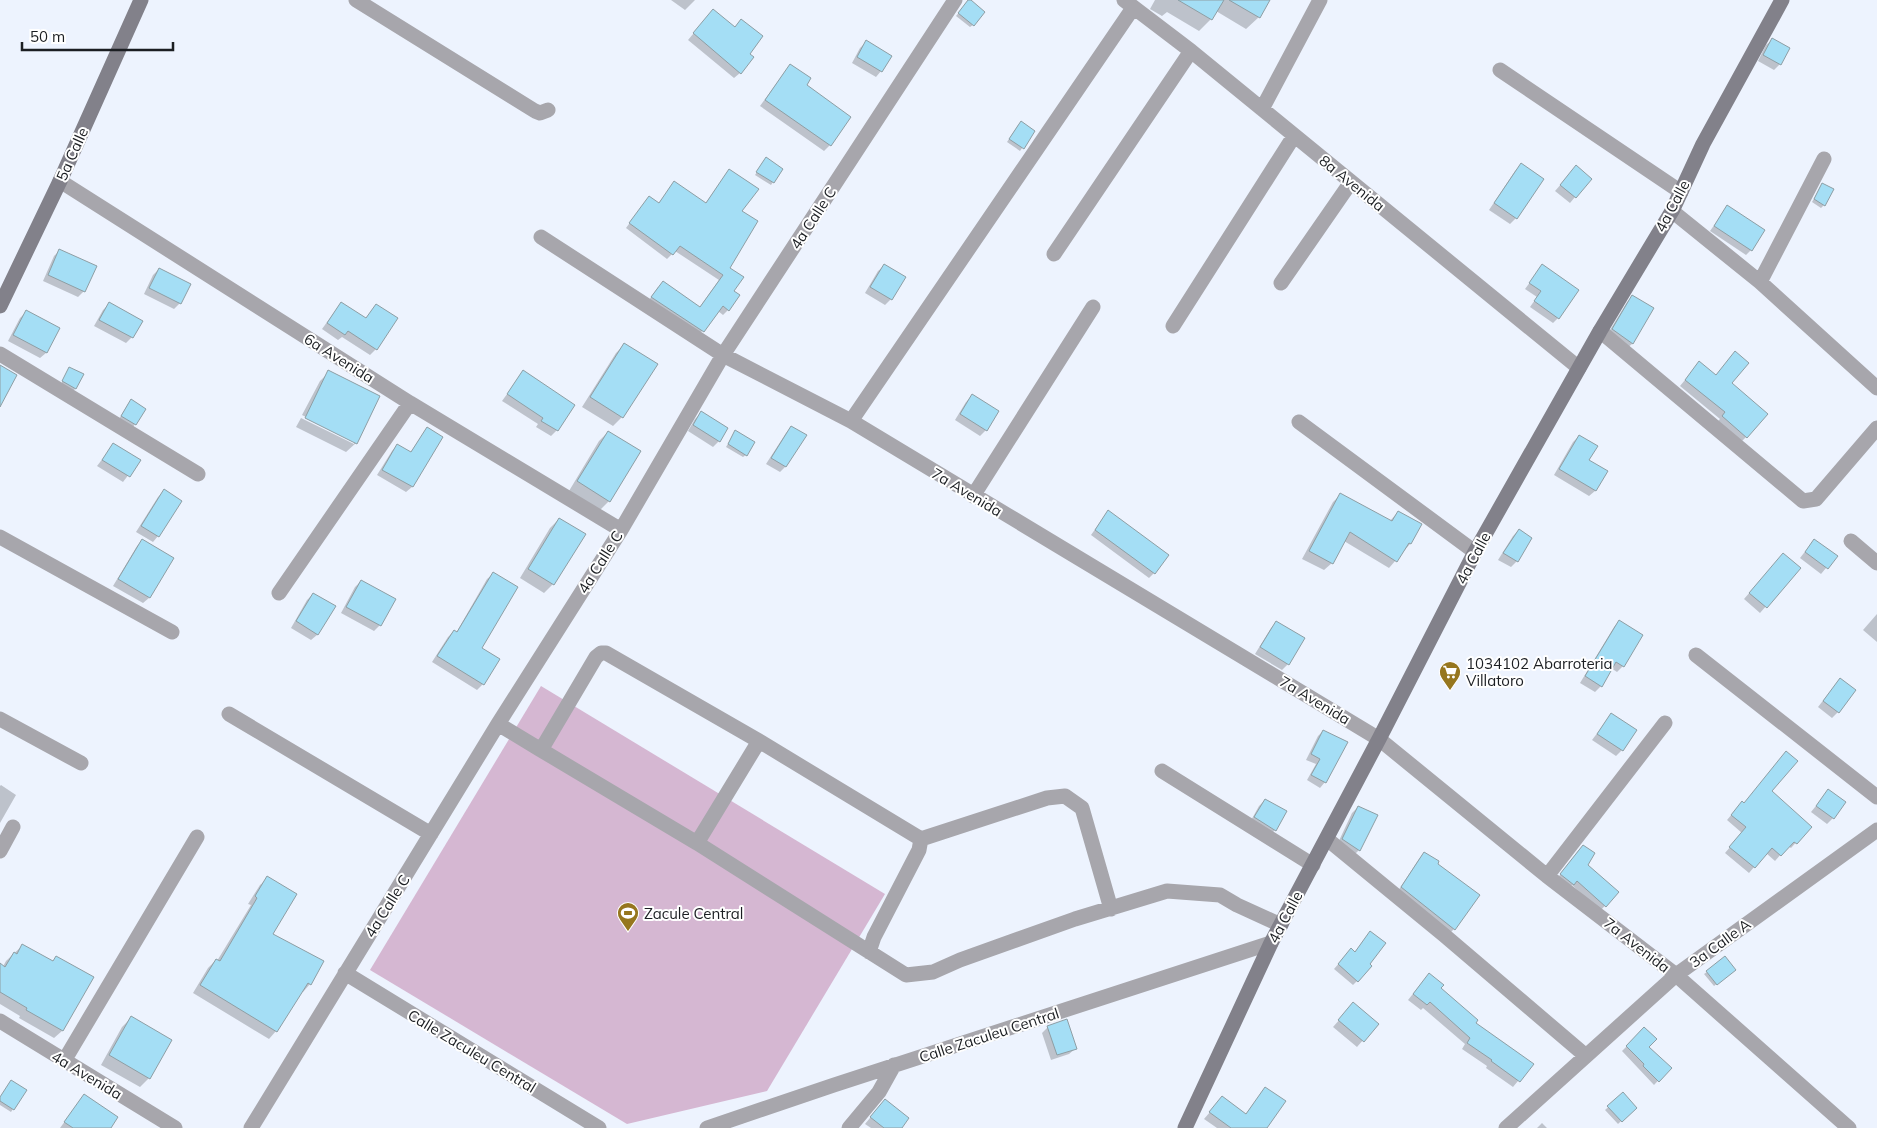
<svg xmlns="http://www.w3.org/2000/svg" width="1877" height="1128" viewBox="0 0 1877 1128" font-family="Mulish,sans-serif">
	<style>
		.green { fill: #d5b7d2 }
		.shadow { fill: #0003 }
		.building { fill: #a4def5; stroke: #8e9ea4 }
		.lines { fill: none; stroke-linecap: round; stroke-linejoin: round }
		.street { stroke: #a7a6ac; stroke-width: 15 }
		.secondary { stroke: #82818a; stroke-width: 15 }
		.labels { text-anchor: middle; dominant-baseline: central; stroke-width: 4; stroke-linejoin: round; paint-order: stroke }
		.street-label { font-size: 15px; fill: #1b1e22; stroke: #fff }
		.poi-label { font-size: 15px; fill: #1b1e22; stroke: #fff; text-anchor: start }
	</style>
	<rect width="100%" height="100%" fill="#edf3fe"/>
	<path class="green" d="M541 686 885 894 767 1091 627 1124 370 970Z"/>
	<path class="shadow" d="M671 0H695L685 10Z
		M1155 0H1269L1259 17 1246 29 1216 11 1211 19 1199 31 1167 12 1162 16 1150 9Z
		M967 3 973 25 970 27 956 16Z
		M713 10 734 28 741 21 748 54 740 73 734 78 688 40Z
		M1772 40 1780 64 1774 70 1758 61 1766 45Z
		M866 42 881 71 876 77 852 63 860 48Z
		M790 65 805 85 830 145 824 151 760 106Z
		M1018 125 1034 131 1020 151 1007 142Z
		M764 161 773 182 771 185 755 175Z
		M1521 165 1516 218 1510 224 1489 210 1515 171Z
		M1576 167 1575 197 1570 203 1555 191Z
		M729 170 740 212 729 268 732 291 728 310 723 315 718 311 698 336 647 303 658 287 699 308 719 280 675 251 667 259 626 228 645 202 658 204 674 183 705 204Z
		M1822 184 1824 205 1821 208 1812 202Z
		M1727 207 1751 250 1746 255 1710 231Z
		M60 250 84 291 78 297 43 281 54 256Z
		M884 266 891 299 885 305 865 293 878 271Z
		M1542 266 1558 318 1553 323 1530 307 1537 297 1525 289Z
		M159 269 180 303 174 309 144 294 153 275Z
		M1633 297 1652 308 1632 344 1626 349 1607 335 1627 302Z
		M341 303 365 319 376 305V349L370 355 342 337 338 340 322 329Z
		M109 304 141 321 132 337 126 343 94 326 103 310Z
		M26 312 58 329 46 353 40 358 8 341 20 318Z
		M625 344 622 417 613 426 582 407 616 353Z
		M1735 353 1731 383 1746 437 1740 443 1717 422 1720 419 1680 386 1694 369 1715 376Z
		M69 368 75 389 73 391 61 384Z
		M329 372 379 396 356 443 346 452 296 427 301 418 354 444V441L302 415 320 381Z
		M523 372 573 405 557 430 551 436 536 427 538 424 502 401Z
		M972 396 986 430 980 436 955 420 966 402Z
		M128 404 135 424 133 427 119 419Z
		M701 413 719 441 713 447 688 431 695 419Z
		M791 427 785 467 780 472 766 464 786 433Z
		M427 428 441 437 412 487 406 492 377 475 392 451 397 445 410 453Z
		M608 432 609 501 600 510 569 491 599 441Z
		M733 435 746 455 743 457 726 447Z
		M1579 436 1587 460 1607 472 1595 491 1589 496 1554 475 1573 442Z
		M114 444 139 461 123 482 97 466Z
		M164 491 158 536 153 542 136 532 158 497Z
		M1340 495 1389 522 1398 512 1410 544 1389 568 1344 541 1332 563 1324 570 1302 559 1333 502Z
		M1108 511 1154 573 1149 578 1091 535Z
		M559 519 553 584 544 593 520 578 550 528Z
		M1519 530 1531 538 1517 561 1511 567 1498 560 1513 536Z
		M143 540 149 598 143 603 113 586 137 546Z
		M1814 540 1836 556 1821 574 1800 558Z
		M1777 561 1799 568 1760 613 1744 599Z
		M493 574 481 648 498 659 483 684 477 690 432 662 448 637 454 631 456 633 487 579Z
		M361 581 394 600 380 625 374 631 341 613 355 587Z
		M313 594 334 607 317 635 311 640 291 628 307 600Z
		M1877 614V642L1863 630Z
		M1619 621 1623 666 1617 672 1611 668 1601 686 1595 692 1580 683 1614 627Z
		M1276 623 1288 664 1282 670 1255 654 1271 628Z
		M1840 679 1838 712 1832 718 1818 707Z
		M1611 715 1622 750 1616 756 1592 740Z
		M1323 731 1325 782 1320 788 1307 780 1316 764 1306 760 1318 736Z
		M1 785 16 795 0 823V786Z
		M1828 791 1833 818 1827 824 1811 812Z
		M1265 800 1275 830 1269 836 1249 824 1259 806Z
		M1744 804 1810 827 1791 848 1788 846 1775 861 1766 853 1749 873 1725 853 1742 833 1727 820 1737 808Z
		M1358 807 1376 816 1359 850 1353 856 1337 845 1352 813Z
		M1578 851 1586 865 1617 893 1600 911 1572 885 1568 889 1556 880Z
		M1425 853 1436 864 1454 929 1448 935 1396 894 1419 859Z
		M268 878 271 934 310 984 303 992 301 991 276 1031 269 1039 193 993 208 968 216 960 217 961 251 905 248 904 260 885Z
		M1366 937 1357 981 1353 985 1334 969 1347 954 1354 953Z
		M23 945 62 1031 54 1038 19 1018 20 1016 0 1004V972L6 961Z
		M1707 972H1732L1714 986 1704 974Z
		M1424 980 1440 988 1474 1023 1532 1064 1513 1087 1486 1068 1487 1066 1462 1049 1465 1044 1423 1008 1421 1010 1408 1000Z
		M1348 1010 1377 1024 1357 1047 1333 1027Z
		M131 1018 149 1078 140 1087 101 1065 122 1027Z
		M1048 1027 1075 1049 1069 1054 1051 1060 1042 1033Z
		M1644 1029 1648 1047 1670 1068 1654 1085 1622 1051Z
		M1265 1088V1128H1217L1204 1119 1222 1098 1245 1115Z
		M1623 1094 1635 1108 1618 1124 1605 1110Z
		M84 1095 109 1128H60Z
		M0 1098 13 1109 11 1112 0 1105Z
		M879 1107 900 1128H871L865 1124Z
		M1542 1123 1547 1128H1537Z"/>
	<path class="building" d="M968 0H971L985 12 974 26 958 13Z
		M1178 0H1224L1212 20Z
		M1229 0H1270L1260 18Z
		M713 9 735 27 741 19 763 36 750 54 754 57 741 74 693 33Z
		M1772 38 1790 48 1781 65 1763 55Z
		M866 40 892 56 882 72 857 57Z
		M790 64 811 78 807 85 851 117 831 146 765 100Z
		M1021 121 1035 131 1024 149 1009 139Z
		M766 157 783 169 774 183 756 172Z
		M1521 163 1544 179 1517 219 1494 203Z
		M1576 165 1592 179 1576 198 1560 185Z
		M729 169 759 189 742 211 758 221 730 268 744 277 734 291 740 295 729 311 723 306 704 332 651 297 663 281 700 307 723 275 680 246 673 255 629 223 649 196 659 203 674 181 706 203Z
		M1822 183 1834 189 1825 206 1814 199Z
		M1727 205 1765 230 1752 251 1714 226Z
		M59 249 97 266 85 292 48 275Z
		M884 264 906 277 892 300 870 287Z
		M1542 264 1579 290 1559 319 1534 301 1541 291 1529 283Z
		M159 268 191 284 181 304 149 288Z
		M1632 295 1654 308 1633 344 1612 329Z
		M109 302 143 321 133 338 99 320Z
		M341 302 366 318 376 304 398 318 377 350 348 331 345 335 327 323Z
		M26 310 60 328 47 353 13 335Z
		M624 343 658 364 623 418 590 397Z
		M1735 351 1749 363 1732 383 1768 414 1747 438 1722 416 1725 412 1685 380 1699 361 1716 375Z
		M0 365 17 375 0 407Z
		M69 367 84 374 76 389 62 381Z
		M328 370 380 396 357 444 305 418Z
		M523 370 575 405 558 431 541 421 543 418 507 394Z
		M972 394 999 411 987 431 960 414Z
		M131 399 146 409 136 425 121 416Z
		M701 411 728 428 720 442 693 425Z
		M791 426 807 435 786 467 771 458Z
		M427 427 443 437 413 487 382 470 397 444 411 452Z
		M735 430 755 442 747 456 728 444Z
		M608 431 641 451 610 502 577 481Z
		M1579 435 1598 446 1589 460 1608 471 1596 491 1559 469Z
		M113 443 141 460 130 477 102 460Z
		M164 489 182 501 159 537 141 526Z
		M1340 493 1392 521 1398 511 1422 524 1411 544 1409 543 1397 562 1350 532 1333 564 1309 551Z
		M1108 510 1169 555 1155 574 1095 530Z
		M559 518 586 534 554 585 528 569Z
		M1519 529 1532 538 1518 562 1503 553Z
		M142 539 174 558 150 598 118 579Z
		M1814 539 1838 556 1828 569 1805 552Z
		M1783 553 1801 568 1767 608 1749 593Z
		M493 572 518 587 482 648 500 659 484 685 437 656 454 630 457 632Z
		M361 580 396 599 381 626 346 607Z
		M313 593 336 606 318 635 296 621Z
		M1619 620 1643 635 1624 667 1616 662 1602 687 1585 676Z
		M1276 621 1305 638 1289 665 1260 647Z
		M1840 678 1856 690 1839 713 1823 701Z
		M1611 713 1637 730 1623 751 1597 734Z
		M1323 730 1348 742 1326 783 1311 775 1320 759 1311 754Z
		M1786 751 1798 761 1772 791 1812 827 1797 844 1794 842 1781 856 1772 848 1755 868 1729 847 1746 827 1731 815 1742 801 1744 803Z
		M1828 789 1846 802 1834 819 1816 806Z
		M1265 799 1287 811 1276 831 1254 817Z
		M1358 806 1378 815 1360 851 1342 839Z
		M1583 845 1595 853 1588 865 1619 892 1606 907 1577 881 1574 885 1560 874Z
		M1424 852 1439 861 1438 864 1480 895 1455 930 1401 887Z
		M267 876 297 894 273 934 324 961 311 985 308 983 277 1032 200 985 216 959 220 961 257 898 255 896Z
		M1370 931 1386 943 1370 964 1372 966 1358 982 1338 964 1351 948 1355 952Z
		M22 944 53 961 56 956 94 977 63 1031 26 1010 27 1008 0 992V963L5 967 14 952 17 954Z
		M1725 956 1736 970 1717 985 1706 971Z
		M1429 973 1444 985 1441 988 1478 1020 1476 1023 1534 1064 1520 1082 1491 1061 1492 1060 1467 1043 1470 1038 1430 1002 1427 1005 1413 994Z
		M1353 1002 1379 1024 1364 1042 1338 1020Z
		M131 1016 172 1040 150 1079 109 1055Z
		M1067 1019 1077 1049 1057 1055 1047 1026Z
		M1644 1027 1657 1039 1649 1047 1672 1068 1659 1082 1643 1066 1644 1064 1626 1046Z
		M11 1080 27 1090 14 1110 0 1101V1097Z
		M1265 1087 1286 1101 1267 1128H1231L1209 1112 1222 1096 1246 1114Z
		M1623 1092 1637 1108 1622 1122 1607 1106Z
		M84 1094 118 1117 111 1128H73L64 1122Z
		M885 1099 909 1118 902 1128H884L870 1117Z"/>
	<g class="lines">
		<path class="street" d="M356 0 535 111 540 113 548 110
			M1124 0 1191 51 1579 368
			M1500 70 1681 192
			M1262 109 1320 0
			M60 181 410 403 621 530
			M1672 211 1760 282 1824 159
			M541 237 723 355 851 421 1379 739 1547 876 1676 975 1849 1128
			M1054 254 1191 51
			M1760 282 1877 388
			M1281 283 1351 182
			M1173 326 1294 136
			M1600 331 1803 501 1816 499 1877 428
			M0 354 198 474
			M851 421 1133 8
			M1299 422 1475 552
			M973 496 1093 307
			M0 537 172 632
			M1851 541 1877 563
			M279 593 410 403
			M1696 655 1877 797
			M229 714 431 834
			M0 719 81 763
			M498 724 541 750
			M1162 771 1313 865
			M1327 839 1444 935 1586 1056
			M697 843 759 741
			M0 851 13 827
			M1547 876 1665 723
			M1111 909 1082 808 1065 796 1047 798 921 839 759 741 606 653H601L596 657 541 750 697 843 906 975 933 972 960 960 1075 919 1167 891 1220 895 1237 905 1281 925
			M869 952 874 937 919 850 921 839
			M345 973 599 1128
			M0 1021 175 1128
			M64 1061 197 837
			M251 1128 498 724 621 530 723 355 955 0
			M707 1128 834 1085 1271 943
			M849 1128 879 1092 894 1065
			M1506 1128 1676 975 1877 830"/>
		<path class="secondary" d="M0 306 60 181 141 0
			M1185 1128 1271 943 1379 739 1475 552 1600 331 1672 211 1703 144 1782 0"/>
	</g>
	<defs>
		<g id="supermarket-pin" transform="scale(1.125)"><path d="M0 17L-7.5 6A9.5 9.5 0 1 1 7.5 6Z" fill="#96761e" stroke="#fff"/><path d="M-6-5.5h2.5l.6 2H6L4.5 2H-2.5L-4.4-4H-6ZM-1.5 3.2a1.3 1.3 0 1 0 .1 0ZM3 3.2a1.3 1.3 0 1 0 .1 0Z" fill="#fff"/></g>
		<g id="stadium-pin" transform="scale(1.125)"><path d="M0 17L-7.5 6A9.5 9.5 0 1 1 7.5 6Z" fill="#96761e" stroke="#fff"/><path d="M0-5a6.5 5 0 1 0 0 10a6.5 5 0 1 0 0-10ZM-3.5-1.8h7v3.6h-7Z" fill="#fff"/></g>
	</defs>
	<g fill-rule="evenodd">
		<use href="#supermarket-pin" x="1450" y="672"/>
		<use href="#stadium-pin" x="628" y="913"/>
	</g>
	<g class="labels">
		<g class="street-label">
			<text transform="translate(72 154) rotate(-66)">5a Calle</text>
			<text transform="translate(1352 183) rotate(39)">8a Avenida</text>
			<text transform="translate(1672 206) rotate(-62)">4a Calle</text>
			<text transform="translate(813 218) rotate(-57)">4a Calle C</text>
			<text transform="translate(339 358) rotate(32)">6a Avenida</text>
			<text transform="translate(967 492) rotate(31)">7a Avenida</text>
			<text transform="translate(1473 558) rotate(-62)">4a Calle</text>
			<text transform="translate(600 562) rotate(-58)">4a Calle C</text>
			<text transform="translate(1315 700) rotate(31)">7a Avenida</text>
			<text transform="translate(387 906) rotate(-58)">4a Calle C</text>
			<text transform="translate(1285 917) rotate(-62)">4a Calle</text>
			<text transform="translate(1720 943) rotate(-36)">3a Calle A</text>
			<text transform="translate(1637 945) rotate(38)">7a Avenida</text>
			<text transform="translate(989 1035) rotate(-18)">Calle Zaculeu Central</text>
			<text transform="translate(472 1051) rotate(31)">Calle Zaculeu Central</text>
			<text transform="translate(87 1075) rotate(31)">4a Avenida</text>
		</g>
		<g class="poi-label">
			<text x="1466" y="663">1034102 Abarroteria<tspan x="1466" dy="17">Villatoro</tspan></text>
			<text x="644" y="913">Zacule Central</text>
		</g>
	</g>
	<path d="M22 42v8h151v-8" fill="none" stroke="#1b1e22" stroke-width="2.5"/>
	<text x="30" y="42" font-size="15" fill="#1b1e22" stroke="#ffffff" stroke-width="4" paint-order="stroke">50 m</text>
</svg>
